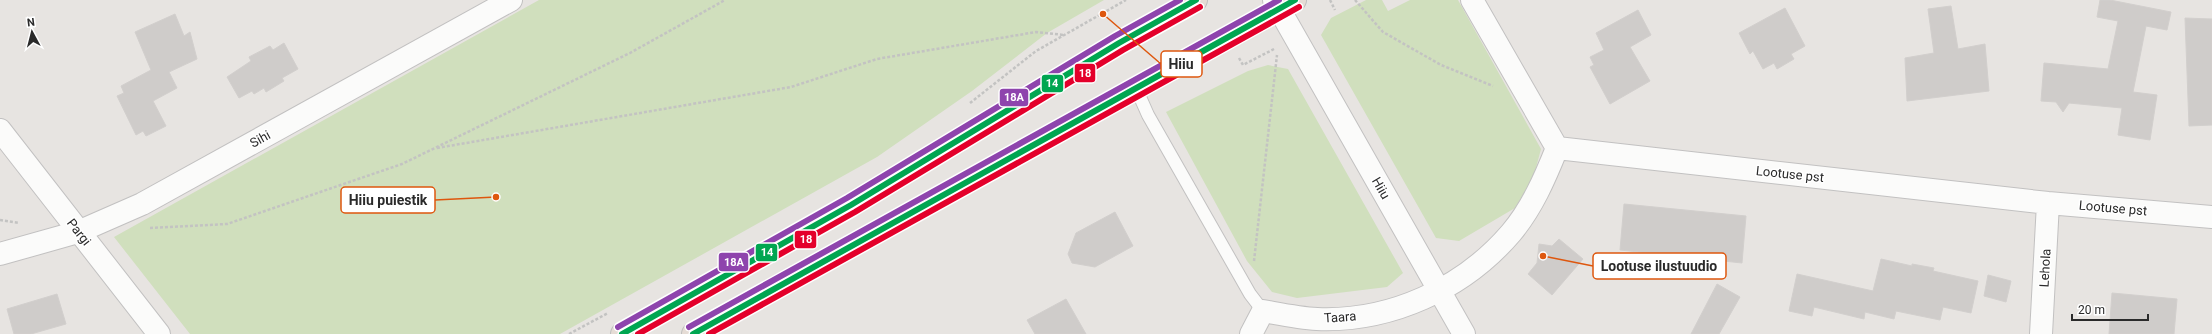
<svg xmlns="http://www.w3.org/2000/svg" width="2212" height="334" viewBox="0 0 2212 334" font-family="Roboto,sans-serif">
	<style>
		.green { fill: #d0dfbd }
		.building { fill: #cfccca; stroke: #d2cfcd }
		.lines { fill: none; stroke-linecap: round; stroke-linejoin: round }
		.service-casing { stroke: #c2c1c1; stroke-width: 14 }
		.minor-casing { stroke: #c2c1c1; stroke-width: 24 }
		.tertiary-casing { stroke: #c2c1c1; stroke-width: 24 }
		.trunk-casing { stroke: #bfbfbe; stroke-width: 24 }
		.path { stroke: #c3c3c2; stroke-width: 2.5; stroke-dasharray: 3 2; stroke-linecap: butt }
		.service { stroke: #fbfbfa; stroke-width: 12 }
		.minor { stroke: #fbfbfa; stroke-width: 22 }
		.tertiary { stroke: #fbfbfa; stroke-width: 22 }
		.trunk { stroke: #e5dcd5; stroke-width: 22 }
		.bus-1-casing { stroke: #fff; stroke-width: 9 }
		.bus-2-casing { stroke: #fff; stroke-width: 9 }
		.bus-3-casing { stroke: #fff; stroke-width: 9 }
		.bus-1 { stroke: #00a651; stroke-width: 6 }
		.bus-2 { stroke: #e4002b; stroke-width: 6 }
		.bus-3 { stroke: #8e44ad; stroke-width: 6 }
		.labels { text-anchor: middle; dominant-baseline: central; stroke-width: 3; stroke-linejoin: round; paint-order: stroke }
		.street-label { font-size: 13px; fill: #2a2a2a; stroke: #fff }
		.leader { fill: none; stroke: #de570e; stroke-width: 1.5 }
		.callout-dot { fill: #de570e; stroke: #fff; stroke-width: 1.5 }
		.callout { fill: #fff; stroke: #de570e; stroke-width: 1.5 }
		.callout-label { font-size: 14px; text-anchor: middle; font-weight: bold; fill: #2a2a2a }
		.line-badge { stroke: #fff; stroke-width: 1.5 }
		.badge-label { font-size: 11px; text-anchor: middle; font-weight: bold; fill: #fff }
	</style>
	<rect width="100%" height="100%" fill="#e7e4e1"/>
	<path class="green" d="M539 0H1104L1047 33 972 91 877 157 560 334H190L114 237Z
		M1366 0H1382L1388 11 1410 0H1458L1541 149 1533 179 1515 208 1459 241 1436 238 1321 35 1331 18Z
		M1268 65 1288 69 1403 273 1387 287 1297 298 1272 292 1247 261 1166 112 1248 71Z"/>
	<path class="building" d="M2100 0H2110L2171 12 2167 30 2146 26 2133 92 2157 95 2150 140 2118 135 2122 108 2069 103 2063 112 2056 102 2041 101 2044 63 2108 69 2118 21 2097 17Z
		M1951 6 1958 49 1985 44 1989 91 1907 101 1905 58 1934 53 1928 9Z
		M1785 8 1805 46 1791 54 1794 59 1777 69 1774 63 1763 69 1753 51 1750 54 1739 33Z
		M1638 10 1651 35 1630 47 1650 81 1610 104 1590 67 1594 65 1590 57 1604 50 1596 33Z
		M175 14 184 36 190 32 197 59 169 72 177 88 153 101 166 126 146 136 143 131 136 135 117 96 124 93 121 86 151 70 135 32Z
		M2185 18 2212 19V125L2189 126Z
		M284 43 298 69 282 78 284 81 266 92 264 88 254 94 252 91 239 98 227 77 251 61 249 57 270 46 273 50Z
		M1624 204 1746 216 1742 263 1620 250Z
		M1115 212 1133 246 1095 267 1072 263 1068 254 1076 233Z
		M1559 239 1583 259 1552 295 1528 274 1537 263 1539 244 1552 246Z
		M1881 259 1912 266V264L1934 268 1933 271 1978 281 1971 313 1943 307 1940 320 1896 311 1894 319 1865 312 1864 319 1814 307 1812 316 1789 311 1797 274 1873 291Z
		M1988 275 2011 281 2006 302 1984 296Z
		M1717 284 1740 297 1719 334H1691Z
		M2112 293 2177 299 2174 334H2109Z
		M57 294 66 324 31 334H14L7 309Z
		M1066 299 1086 334H1035L1027 320Z"/>
	<g class="lines">
		<g class="service-casing">
			<path id="service" d="M1136 88 1148 115 1250 294 1263 311"/>
		</g>
		<g class="minor-casing">
			<path id="minor" d="M1274 0 1464 334
				M1472 0 1557 148
				M1557 148 2048 203 2212 217
				M0 254 78 232 142 204 511 0
				M1251 334 1263 311C1280 314 1299 318 1317 319 1390 322 1463 289 1511 233 1532 208 1545 178 1557 148
				M2041 334 2048 203"/>
		</g>
		<g class="tertiary-casing">
			<path id="tertiary" d="M0 130 159 334"/>
		</g>
		<g class="trunk-casing">
			<path id="trunk" d="M622 334 851 205 1119 43 1196 0
				M693 334 1295 0"/>
		</g>
		<path class="path" d="M1330 0 1335 10
			M1355 0 1383 32 1441 65 1493 86
			M1239 58 1243 65 1274 49
			M970 103 1036 51 1126 0
			M437 148 791 87 877 59 1036 32 1064 35
			M0 220 19 223
			M150 228 227 224 402 164 630 53 725 0
			M1254 261 1277 55
			M569 334 608 313"/>
		<use href="#service" class="service"/>
		<use href="#minor" class="minor"/>
		<use href="#tertiary" class="tertiary"/>
		<use href="#trunk" class="trunk"/>
		<g class="bus-1-casing">
			<path id="bus-1" d="M622 334 851 205 1119 43 1196 0
				M693 334 1295 0"/>
		</g>
		<g class="bus-2-casing">
			<path id="bus-2" d="M638 334 855 212 1123 50 1200 7
				M709 334 1299 7"/>
		</g>
		<g class="bus-3-casing">
			<path id="bus-3" d="M618 327 847 198 1115 36 1180 0
				M689 327 1279 0"/>
		</g>
		<use href="#bus-1" class="bus-1"/>
		<use href="#bus-2" class="bus-2"/>
		<use href="#bus-3" class="bus-3"/>
	</g>
	<g class="labels">
		<g class="street-label">
			<text transform="translate(260 139) rotate(-29)">Sihi</text>
			<text transform="translate(1790 174) rotate(6)">Lootuse pst</text>
			<text transform="translate(1381 188) rotate(60)">Hiiu</text>
			<text transform="translate(2113 208) rotate(5)">Lootuse pst</text>
			<text transform="translate(79 232) rotate(52)">Pargi</text>
			<text transform="translate(2045 268) rotate(-87)">Lehola</text>
			<text transform="translate(1340 317) rotate(-4)">Taara</text>
		</g>
	</g>
	<path class="leader" d="M1103 14L1161 64M496 197L435 200M1543 256L1593 266"/>
	<g class="callout-dot">
		<circle cx="1103" cy="14" r="4"/>
		<circle cx="496" cy="197" r="4"/>
		<circle cx="1543" cy="256" r="4"/>
	</g>
	<g class="callout">
		<rect x="1161" y="51" width="41" height="26" rx="4"/>
		<rect x="341" y="187" width="94" height="26" rx="4"/>
		<rect x="1593" y="253" width="133" height="26" rx="4"/>
	</g>
	<g class="callout-label">
		<text x="1181" y="69">Hiiu</text>
		<text x="388" y="205">Hiiu puiestik</text>
		<text x="1659" y="271">Lootuse ilustuudio</text>
	</g>
	<g class="line-badge">
		<rect x="1074" y="63" width="22" height="20" rx="4" fill="#e4002b"/>
		<rect x="1041" y="74" width="23" height="19" rx="4" fill="#00a651"/>
		<rect x="999" y="88" width="30" height="19" rx="4" fill="#8e44ad"/>
		<rect x="794" y="230" width="23" height="19" rx="4" fill="#e4002b"/>
		<rect x="755" y="243" width="23" height="19" rx="4" fill="#00a651"/>
		<rect x="718" y="252" width="31" height="20" rx="4" fill="#8e44ad"/>
	</g>
	<g class="badge-label">
		<text x="1085" y="77">18</text>
		<text x="1052" y="87">14</text>
		<text x="1014" y="101">18A</text>
		<text x="806" y="243">18</text>
		<text x="767" y="256">14</text>
		<text x="734" y="266">18A</text>
	</g>
	<g transform="translate(32 32) rotate(353)" stroke="#ffffff" stroke-width="3" paint-order="stroke">
	<path d="M0-3L7 15L0 10L-7 15Z" fill="#2a2a2a"/>
	<text y="-6" font-size="11" font-weight="bold" text-anchor="middle" fill="#2a2a2a">N</text>
	</g>
	<path d="M2072 314v6h76v-6" fill="none" stroke="#2a2a2a" stroke-width="2"/>
	<text x="2078" y="314" font-size="12" fill="#2a2a2a" stroke="#ffffff" stroke-width="3" paint-order="stroke">20 m</text>
</svg>
